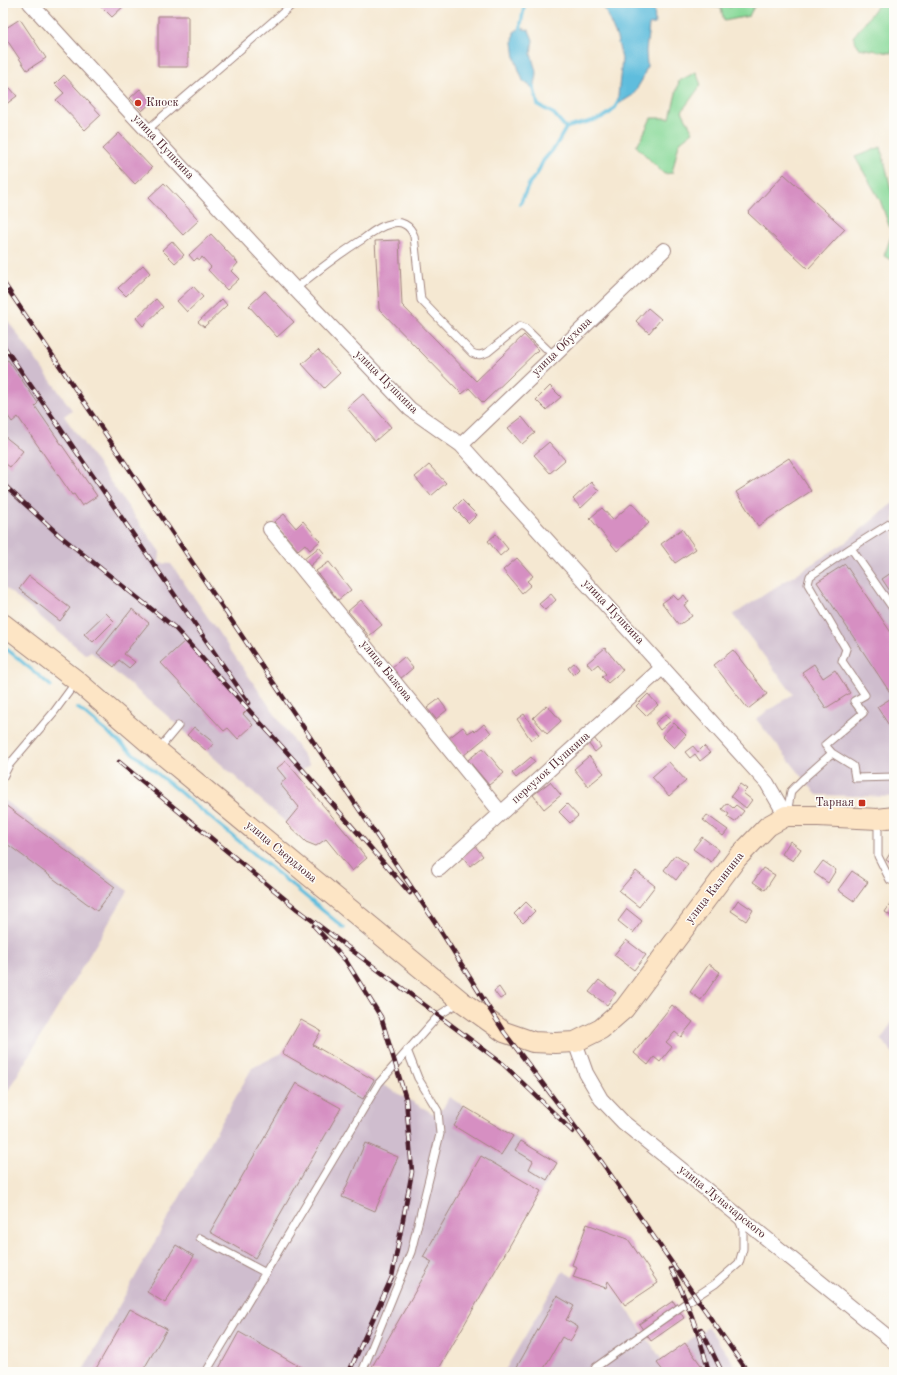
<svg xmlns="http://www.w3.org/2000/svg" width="897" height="1375" viewBox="0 0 897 1375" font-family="'Old Standard TT',serif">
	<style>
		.industrial { fill: #cfbdce }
		.green { fill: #88d999; stroke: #697c62 }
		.water { fill: #5fbddd; stroke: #546e84 }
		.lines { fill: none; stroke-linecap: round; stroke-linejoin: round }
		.stream { stroke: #5fbddd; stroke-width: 3.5 }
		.building { fill: #d68fc2 }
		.service-casing { stroke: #a0847e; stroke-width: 9 }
		.minor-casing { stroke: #a0847e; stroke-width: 16 }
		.secondary-casing { stroke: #a0847e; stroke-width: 22 }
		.service { stroke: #fff; stroke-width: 7 }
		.minor { stroke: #fff; stroke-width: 14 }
		.secondary { stroke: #fde5c5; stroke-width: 20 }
		.rail-casing { stroke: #4a1f2b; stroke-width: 4.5 }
		.rail { stroke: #fdfcf7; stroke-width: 3; stroke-dasharray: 9; stroke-linecap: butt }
		.poi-dot { fill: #c8321e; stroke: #fdfcf7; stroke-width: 1.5 }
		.labels { text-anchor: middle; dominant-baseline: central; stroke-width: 3; stroke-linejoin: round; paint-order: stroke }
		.poi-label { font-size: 12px; fill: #4a1f2b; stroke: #fdfcf7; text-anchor: start }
		.street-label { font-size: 12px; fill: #4a1f2b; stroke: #fdfcf7 }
	</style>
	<rect width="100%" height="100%" fill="#fdfcf7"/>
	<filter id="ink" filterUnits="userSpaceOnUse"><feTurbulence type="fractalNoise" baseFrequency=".025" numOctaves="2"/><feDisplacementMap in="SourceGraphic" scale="8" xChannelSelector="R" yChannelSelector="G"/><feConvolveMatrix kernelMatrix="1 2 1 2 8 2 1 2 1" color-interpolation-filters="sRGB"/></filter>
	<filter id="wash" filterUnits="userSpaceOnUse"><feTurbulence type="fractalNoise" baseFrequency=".012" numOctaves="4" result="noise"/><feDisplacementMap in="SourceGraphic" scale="16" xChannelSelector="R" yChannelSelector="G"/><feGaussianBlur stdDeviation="0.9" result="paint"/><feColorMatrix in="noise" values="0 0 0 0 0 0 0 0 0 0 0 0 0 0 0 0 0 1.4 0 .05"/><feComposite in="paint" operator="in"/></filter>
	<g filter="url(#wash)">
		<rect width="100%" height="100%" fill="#f5e8d2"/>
		<path class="industrial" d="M3 314 72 410 64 416 160 552 159 563 171 564 310 765 297 774 367 858 353 870 326 840 316 846 306 843 299 834 164 713 91 652 85 654 3 586Z
			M894 502V797L817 795 756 719 793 694 733 615 846 542Z
			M3 799 128 891 3 1099Z
			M894 1019V1054L881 1040Z
			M302 1039 434 1114 443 1108 449 1097 557 1163 437 1372H82L252 1068 282 1053 291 1058Z
			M563 1271 573 1277 605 1288 608 1281 662 1360 708 1327 740 1372H504Z"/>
		<path class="green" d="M692 3H725L730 8 732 3H756L749 16 724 21 721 8 692 4Z
			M880 3H894V46L891 53 859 48 853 37Z
			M696 72 701 85 682 111 693 132 679 143 672 173 664 174 636 146 642 137 651 118H670L679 81Z
			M881 147 894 202V259L891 260 884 256 892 234 880 200 855 157Z"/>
		<path class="water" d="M602 3H626L630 8 640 9 654 4 655 24 649 25 646 51 647 66 642 80 633 95 617 105 622 59 617 38Z
			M520 28 529 30 533 40 531 54 537 75 534 89 523 81 515 59 513 42 514 32Z"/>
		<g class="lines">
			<path class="stream" d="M521 32C519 22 525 13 524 3
				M533 85 538 105 554 114 566 128
				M520 204 530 182 537 174 543 161 555 147 566 128C584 121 610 122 618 102
				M3 646 51 686
				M78 708 344 928"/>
		</g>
		<g id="blocks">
			<path class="building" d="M98 3H127L112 17Z
				M158 16H188V67H158Z
				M20 19 46 58 27 70 3 34V30Z
				M64 75 101 115 85 130 56 100 64 93 55 84Z
				M10 88 17 96 5 105 3 103V93Z
				M140 89 152 102 142 111 130 98Z
				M119 133 152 168 135 184 102 149Z
				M784 174 845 229 808 269 748 213Z
				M164 183 199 220 183 235 148 198Z
				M211 234 238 263 231 271 239 279 227 290 208 270 211 267 202 257 200 260 197 258 194 261 189 255Z
				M399 240 402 305 476 381 524 335 538 350 483 403 469 388 462 394 379 309 375 241Z
				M172 241 184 255 175 263 162 250Z
				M143 265 150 273 126 296 118 288Z
				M193 286 203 297 187 312 177 301Z
				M265 291 294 322 277 337 249 306Z
				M156 299 163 307 143 326 136 318Z
				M222 299 227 305 204 327 198 322Z
				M648 308 661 319 649 333 636 321Z
				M318 350 340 373 324 388 302 364Z
				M8 360 38 403 35 406 97 496 82 506 74 494 72 495 18 417 12 422 3 409V363Z
				M550 386 561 397 546 410 536 400Z
				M363 394 391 427 375 441 347 408Z
				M522 417 535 433 522 444 508 428Z
				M3 435 23 451 10 467 3 462Z
				M549 442 565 460 550 473 534 455Z
				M789 458 811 491 758 526 736 492Z
				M429 465 446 483 431 496 415 477Z
				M591 482 599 491 581 508 573 499Z
				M462 500 477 515 469 523 454 508Z
				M632 503 649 523 617 551 590 518 602 508 613 520Z
				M284 514 296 528 303 521 320 541 310 550 305 544 298 550 274 522Z
				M682 529 696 549 675 563 661 544Z
				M496 534 508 549 500 556 488 541Z
				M319 547 324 553 309 567 303 560Z
				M517 558 533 576 527 581 531 585 522 593 503 570Z
				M329 562 351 590 338 600 316 571Z
				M845 564 894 637V733L877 707 893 697 817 582Z
				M894 571V597L882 579Z
				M29 576 70 608 60 621 19 589Z
				M551 594 556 600 545 610 539 604Z
				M673 595 678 600 684 595 689 602 684 605 692 616 679 625 662 603Z
				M361 600 382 625 369 636 348 611Z
				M132 609 149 623 124 654 135 662 129 668 119 660 114 667 97 653Z
				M106 613 114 621 93 642 84 634Z
				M186 640 249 708 243 714 253 725 238 739 228 728 224 731 161 663Z
				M605 648 623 670 608 683 602 677 606 674 598 664 592 669 587 663Z
				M733 650 767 694 748 709 714 665Z
				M404 657 413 668 400 679 391 668Z
				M574 663 579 669 573 675 568 668Z
				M814 664 823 678 835 670 850 693 826 708 802 672Z
				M648 694 658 705 646 716 636 706Z
				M439 699 447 710 436 719 427 708Z
				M547 705 561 721 547 734 533 718Z
				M524 714 539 735 531 740 517 719Z
				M666 714 671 721 660 730 655 723Z
				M674 723 686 735 674 748 662 736Z
				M484 724 491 733 463 756 449 738 463 727 468 733 473 730 475 732Z
				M194 727 214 743 207 751 187 735Z
				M594 738 601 747 595 752 588 743Z
				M693 746 698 752 704 746 710 753 700 761 695 754 690 758 685 752Z
				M483 748 504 773 489 785 468 760Z
				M589 756 604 773 588 786 574 769Z
				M531 757 535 762 516 778 512 773Z
				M286 761 367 858 352 871 326 839 316 846 306 842 286 823 299 807 280 784 286 779 277 768Z
				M669 762 686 781 669 796 652 777Z
				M550 782 561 795 544 809 533 795Z
				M740 784 747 789 743 793 752 800 746 808 731 796Z
				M727 803 733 808 736 805 744 811 735 822 727 817 729 814 722 809Z
				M567 804 578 816 570 823 559 812Z
				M5 805 115 887 97 911 3 841V809Z
				M707 815 728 830 723 836 703 820Z
				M702 837 719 850 711 862 693 849Z
				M790 841 801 849 793 861 782 854Z
				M475 846 483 856 470 866 462 856Z
				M894 847V865L886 860Z
				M675 855 688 864 676 880 664 870Z
				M823 861 836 870 828 883 814 873Z
				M763 868 775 875 765 890 753 882Z
				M636 871 655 886 639 907 619 891Z
				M852 871 868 882 854 901 838 890Z
				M894 898V918L885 912Z
				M738 900 753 910 746 921 731 911Z
				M526 902 535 911 523 923 514 914Z
				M627 909 642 921 633 933 618 921Z
				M626 940 646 955 634 970 614 955Z
				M709 964 720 972 701 1000 690 992Z
				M599 980 616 993 607 1005 589 992Z
				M499 987 505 996 500 999 494 991Z
				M672 1005 693 1022 681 1037 675 1032 666 1042 672 1047 660 1062 654 1057 648 1065 634 1053Z
				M301 1020 321 1031 313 1045 374 1080 363 1099 282 1053Z
				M296 1083 341 1108 255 1258 210 1232Z
				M465 1107 513 1136 501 1155 454 1126Z
				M521 1141 557 1163 547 1180 529 1169 533 1161 515 1150Z
				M365 1143 398 1157 375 1211 342 1197Z
				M481 1156 541 1191 437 1372H369L432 1262 423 1257Z
				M587 1224 628 1239 658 1283 625 1305 608 1281 606 1288 573 1277 577 1267 572 1265Z
				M176 1245 194 1256 165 1303 147 1292Z
				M557 1296 574 1306 566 1320 578 1327 570 1342 562 1337 542 1372H514Z
				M673 1301 684 1318 651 1341 639 1324Z
				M130 1309 167 1329 142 1372H94Z
				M239 1332 309 1372H217Z
				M685 1343 706 1372H664L657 1363Z"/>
		</g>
	</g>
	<g filter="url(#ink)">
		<use href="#blocks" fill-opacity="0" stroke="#a0847e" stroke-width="1"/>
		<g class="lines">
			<g class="service-casing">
				<path id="service" d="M147 130 294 3
					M295 289C317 271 339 254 363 239 371 233 380 226 390 224 401 220 410 225 414 236L421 300 472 353C478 356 482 355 488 352L520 326 525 328 554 356
					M851 548 894 521
					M158 750 178 726
					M832 753 853 766 855 778 894 777
					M3 777 9 765 54 712 76 682
					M787 814 791 791 804 778 832 753 825 745 863 713 854 701 865 695 842 661 846 649 808 584 810 576 851 548 894 610
					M878 821V856L890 880
					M200 1238 266 1273
					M206 1372 379 1083 439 1015 460 1002
					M362 1372 411 1252 440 1134 438 1111 418 1078 407 1050
					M593 1372 596 1367 686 1303 715 1284 739 1263 743 1249V1230L739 1220"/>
			</g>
			<g class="minor-casing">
				<path id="minor" d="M30 3 115 96 295 289 410 409 461 445 767 783 786 816
					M461 445 664 250
					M270 529 501 813
					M439 869 663 667
					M575 1042 586 1073 601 1099 623 1122 894 1342"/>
			</g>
			<g class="secondary-casing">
				<path id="secondary" d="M3 624 77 681 157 750 461 1001 504 1032 533 1042 555 1043 575 1042 601 1029 624 1009 737 858 768 826 786 816H818L878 819 894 817"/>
			</g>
			<use href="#service" class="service"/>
			<use href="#minor" class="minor"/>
			<use href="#secondary" class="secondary"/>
			<g class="rail-casing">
				<path id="rail" d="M3 282 435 922 504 1032 601 1161 748 1372
					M3 345 249 703
					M3 484 59 535 174 627 303 770 410 893
					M119 762 297 909 503 1064 555 1114 573 1132
					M314 926 346 961 381 1017 406 1099 412 1172 392 1277 349 1372
					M671 1269C688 1301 700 1337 709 1372
					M701 1329 722 1372"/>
			</g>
			<use href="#rail" class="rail"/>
		</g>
	</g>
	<g class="poi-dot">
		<circle cx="138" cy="103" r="4"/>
		<rect x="858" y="799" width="8" height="8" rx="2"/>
	</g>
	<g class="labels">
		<g class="poi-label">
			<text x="146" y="103">Киоск</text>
			<text x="854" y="803" text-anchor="end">Тарная</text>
		</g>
		<g class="street-label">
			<text transform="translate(163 147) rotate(47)">улица Пушкина</text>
			<text transform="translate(562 347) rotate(-44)">улица Обухова</text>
			<text transform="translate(386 382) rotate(45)">улица Пушкина</text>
			<text transform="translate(613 612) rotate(47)">улица Пушкина</text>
			<text transform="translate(386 671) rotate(51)">улица Бажова</text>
			<text transform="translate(551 768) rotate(-42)">переулок Пушкина</text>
			<text transform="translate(281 852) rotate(40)">улица Свердлова</text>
			<text transform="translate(715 888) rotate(-52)">улица Калинина</text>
			<text transform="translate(722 1202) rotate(39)">улица Луначарского</text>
		</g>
	</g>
	<rect width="897" height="1375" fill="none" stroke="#fdfcf7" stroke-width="16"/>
</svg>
